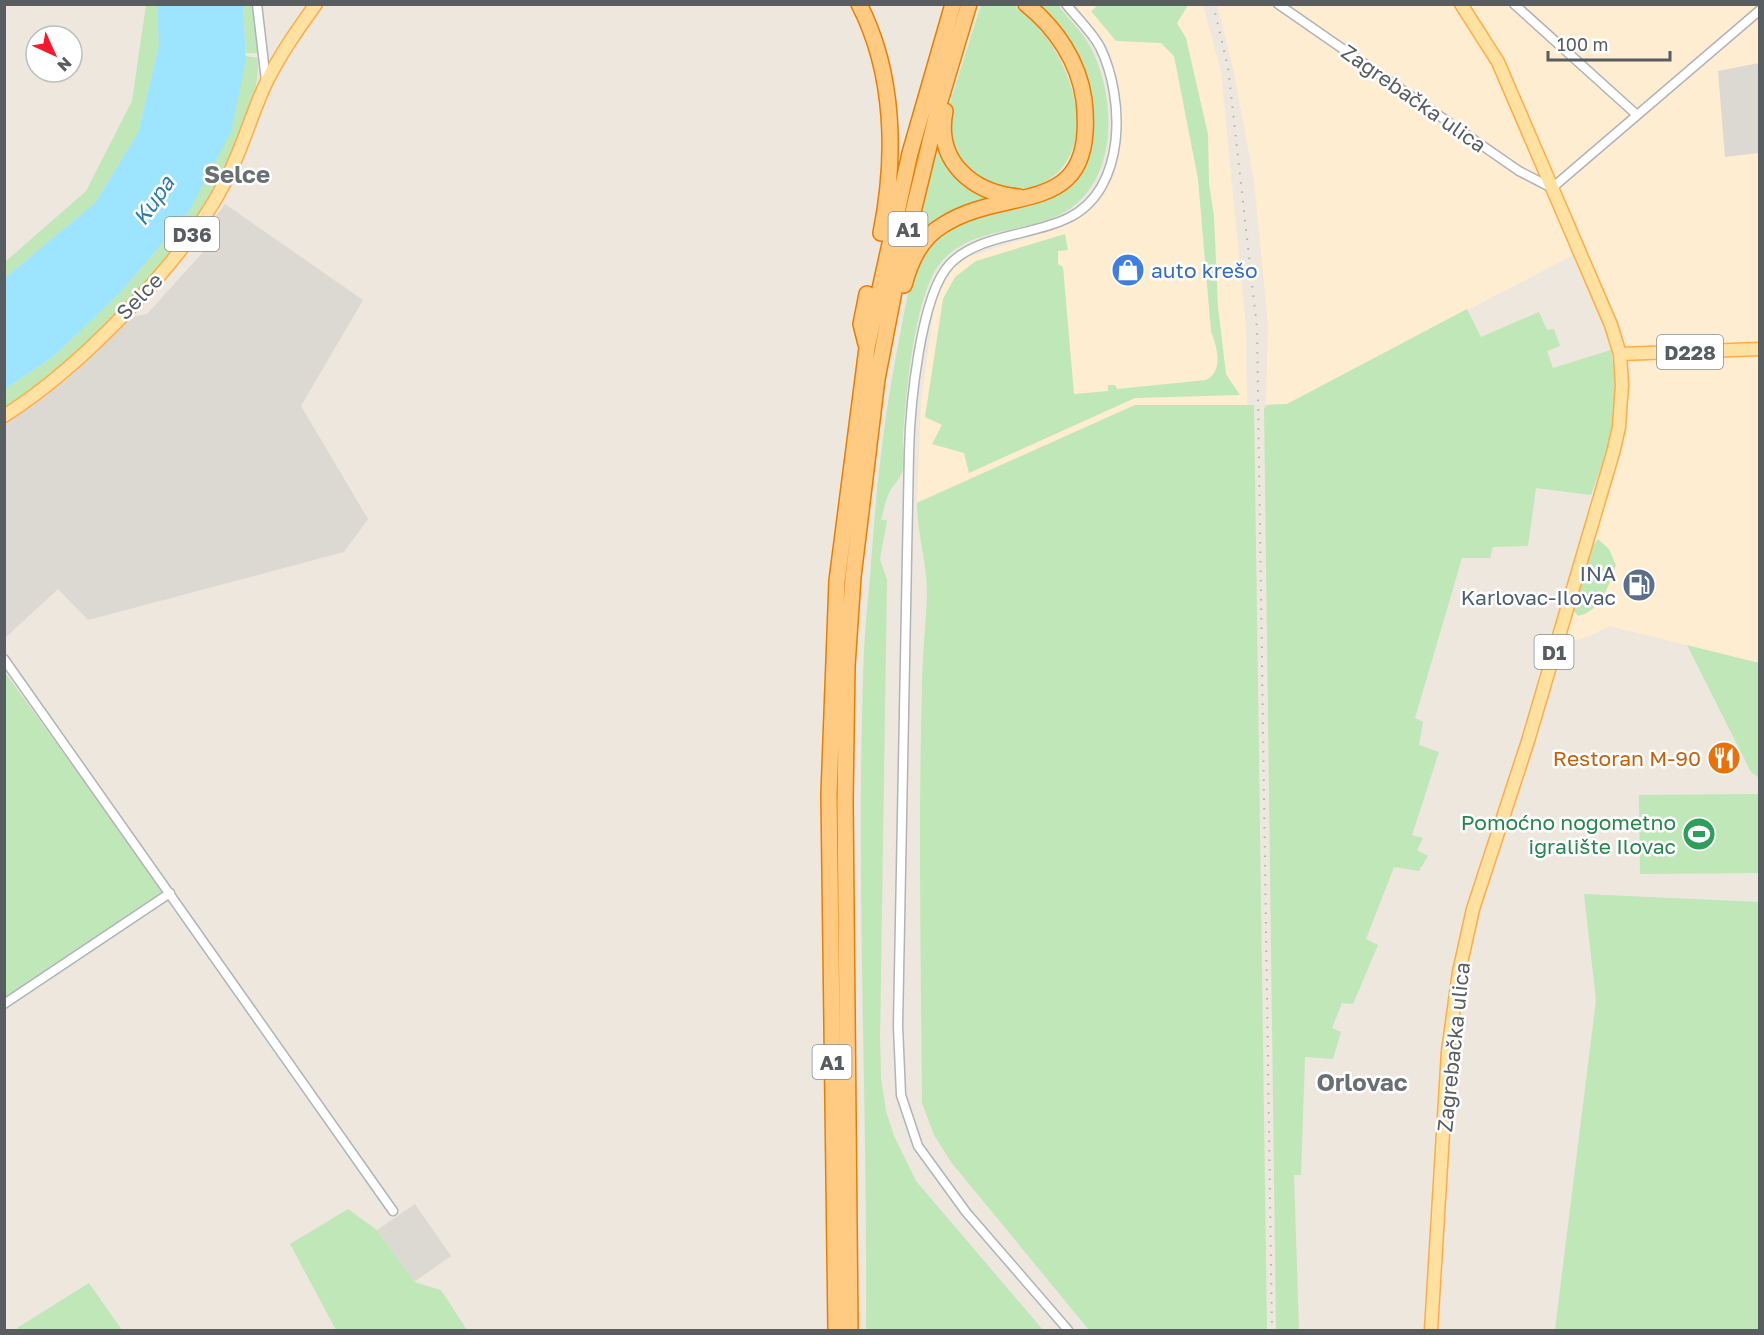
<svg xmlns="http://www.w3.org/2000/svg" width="1764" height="1335" viewBox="0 0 1764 1335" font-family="'Golos Text',sans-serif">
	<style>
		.commercial { fill: #ffedd1 }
		.industrial { fill: #dcd9d3 }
		.green { fill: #bfe7b7 }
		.water { fill: #9ce4ff }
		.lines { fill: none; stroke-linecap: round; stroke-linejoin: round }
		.minor-casing { stroke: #b0b4b8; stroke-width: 11 }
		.primary-casing { stroke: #fead46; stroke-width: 15 }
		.motorway-casing { stroke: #eb7c00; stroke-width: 18 }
		.minor { stroke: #fff; stroke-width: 8 }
		.primary { stroke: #ffe1a1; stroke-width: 12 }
		.motorway { stroke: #ffcb83; stroke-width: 15 }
		.rail { stroke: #b1b2b2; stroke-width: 2; stroke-dasharray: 1.5 8; stroke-linecap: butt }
		.labels { text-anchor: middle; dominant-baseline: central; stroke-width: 5; stroke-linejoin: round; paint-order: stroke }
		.shield { fill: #fff; stroke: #898e90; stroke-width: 1.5 }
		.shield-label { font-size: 20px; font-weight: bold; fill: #575d61 }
		.street-label { font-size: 21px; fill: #575d61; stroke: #fff }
		.shop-label { font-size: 21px; fill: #366cbe; stroke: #fff; text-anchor: start }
		.service-label { font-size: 21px; fill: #4e5e75; stroke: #fff; text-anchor: end }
		.food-label { font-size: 21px; fill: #c56008; stroke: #fff; text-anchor: end }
		.leisure-label { font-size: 21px; fill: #27864d; stroke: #fff; text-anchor: end }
		.water-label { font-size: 22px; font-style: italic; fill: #2e7ca7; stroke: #fff }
		.quarter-label { font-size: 24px; font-weight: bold; fill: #687073; stroke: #fff }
	</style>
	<rect width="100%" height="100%" fill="#ede7de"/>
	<path class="commercial" d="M1075 5H1203L1221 72 1246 328 1247 406 1135 405 917 502 921 401 934 308 941 286 953 268 968 257 1056 229 1078 218 1095 204 1115 174 1120 109 1116 75 1108 47Z
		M1217 5H1759V663L1609 626 1590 636 1568 642 1560 651 1620 457 1631 370 1627 340 1585 249 1287 404 1266 405 1268 325 1254 181 1233 68Z"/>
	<path class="industrial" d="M1759 63V153L1725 157 1718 71Z
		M225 204 363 300 301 406 368 519 344 552 88 620 58 589 5 638 4 423 66 380 130 317 147 314 204 251 201 236Z
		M415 1204 451 1256 414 1282 377 1230Z"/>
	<path class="green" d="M146 5H157L159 45 138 133 95 203 5 278V262L86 191 132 101Z
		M243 5H253L258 53H246Z
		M981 5C990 5 1004 2 1013 5 1023 10 1033 22 1040 30 1077 71 1102 161 1034 187 1021 192 997 191 984 185 973 180 960 162 951 153L948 109Z
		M1038 5H1058C1068 19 1083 32 1091 48 1117 99 1119 184 1061 214 1022 234 966 227 938 266 914 301 906 394 903 438 902 449 905 460 903 470 901 478 892 486 889 493 885 501 884 511 881 520H887L880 559 887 580 880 1039 881 1078 886 1111 894 1136 916 1181 1043 1330H866C868 1105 855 878 864 652 865 623 869 594 871 565 876 490 884 415 899 341 906 305 910 260 941 235 958 221 981 217 1002 212 1069 197 1096 177 1092 105 1090 68 1067 27 1038 5Z
		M1098 5H1188L1177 23 1186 38 1208 134 1209 183 1214 216 1218 307 1226 374 1240 395 1135 398 969 473 964 453 932 444 942 425 925 417 943 299 955 277 976 261 1065 234 1068 250 1058 251V264L1063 267 1074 394 1108 391V385H1115L1117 389 1206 380C1224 371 1217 347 1211 331L1198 179 1174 56 1161 43 1116 41 1091 11Z
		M246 56 258 58C259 86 251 106 241 132 199 241 100 344 5 409V389L54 356 119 294 188 213Z
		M937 132 990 198 989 201 914 243Z
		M1467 309 1481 337 1539 312 1547 330 1554 329 1560 346 1547 351 1553 368 1611 350C1620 409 1612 440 1591 495L1536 488 1528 546 1493 547 1490 558H1462L1415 718 1423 722 1419 745 1439 752 1412 835 1423 838 1417 850 1428 856 1419 871 1394 867 1366 939 1378 945 1353 1004 1342 1003 1332 1028 1341 1032 1333 1059 1305 1057 1301 1175H1294L1299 1330H1276L1264 409 1266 405 1287 404Z
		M1135 405H1254L1267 1330H1089L951 1162 934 1135 922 1103C921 965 918 827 922 689 922 657 926 625 927 593 927 562 917 533 917 503Z
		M1598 539 1609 549 1616 565C1609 584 1602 611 1578 616L1573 610 1592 547Z
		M1687 645 1759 663V778L1751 772Z
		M4 671 165 893 4 999Z
		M1759 794V873L1640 874 1639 795Z
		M1584 894 1759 902V1330H1555L1596 1000Z
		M348 1209 377 1230 414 1282 441 1290 467 1330H336L290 1244Z
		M89 1283 122 1330H19L17 1328Z"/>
	<path class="water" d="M157 5H243L246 59 231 132 188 213 119 294 54 356 5 389V278L95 203 138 133 159 45Z"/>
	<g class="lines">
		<g class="minor-casing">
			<path id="minor" d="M257 4 266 81
				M1066 4C1077 18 1092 32 1100 47 1125 98 1127 190 1068 218 1032 236 979 234 950 264 920 295 910 408 909 452L898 1026 901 1095 918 1146 966 1212 1068 1330
				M1278 4 1519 171 1552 188 1760 10
				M1514 4 1637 115
				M4 659 393 1211
				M4 1004 170 893"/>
		</g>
		<g class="primary-casing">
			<path id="primary" d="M1620 354 1760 349
				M4 416C80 368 187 259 227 178 243 147 252 112 267 81 281 53 298 29 316 4
				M1431 1330 1448 1051 1459 972 1473 909 1528 741 1613 453 1619 427 1622 385 1620 354 1611 325 1498 62 1461 4"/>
		</g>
		<g class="motorway-casing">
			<path id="motorway" d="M859 4C895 74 896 158 881 233
				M945 111C935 161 972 193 1019 197
				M904 285C911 260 921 238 943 225 1008 183 1098 222 1084 100 1079 62 1056 28 1026 4
				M866 344 861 324 867 294
				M836 1330 829 794 837 581 867 348 910 153 953 4
				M850 1330 845 801 847 666 853 577 877 379 895 286 940 101 969 4"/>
		</g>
		<use href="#minor" class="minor"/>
		<use href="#primary" class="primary"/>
		<use href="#motorway" class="motorway"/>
		<path class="rail" d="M1213 4 1228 67 1257 328 1272 1330"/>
	</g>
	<defs>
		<g id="shop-disc" transform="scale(1.725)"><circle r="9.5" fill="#3f7fe0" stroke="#fff"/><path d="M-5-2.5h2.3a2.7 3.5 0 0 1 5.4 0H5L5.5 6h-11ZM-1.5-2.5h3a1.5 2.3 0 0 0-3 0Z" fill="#fff"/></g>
		<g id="fuel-disc" transform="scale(1.725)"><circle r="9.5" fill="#5c6f8a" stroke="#fff"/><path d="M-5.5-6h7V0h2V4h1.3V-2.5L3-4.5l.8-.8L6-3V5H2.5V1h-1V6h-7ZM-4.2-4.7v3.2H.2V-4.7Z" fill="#fff"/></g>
		<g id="restaurant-disc" transform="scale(1.725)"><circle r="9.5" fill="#e8710a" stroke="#fff"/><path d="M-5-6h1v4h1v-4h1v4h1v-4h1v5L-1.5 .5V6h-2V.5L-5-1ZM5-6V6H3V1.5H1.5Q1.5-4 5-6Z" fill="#fff"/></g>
		<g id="stadium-disc" transform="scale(1.725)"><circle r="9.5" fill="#2e9e5b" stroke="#fff"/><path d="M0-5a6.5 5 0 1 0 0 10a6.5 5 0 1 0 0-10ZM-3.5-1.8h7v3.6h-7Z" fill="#fff"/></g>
	</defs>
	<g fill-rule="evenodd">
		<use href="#shop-disc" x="1128" y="270"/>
		<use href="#fuel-disc" x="1639" y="585"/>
		<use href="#restaurant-disc" x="1724" y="758"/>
		<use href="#stadium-disc" x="1699" y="834"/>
	</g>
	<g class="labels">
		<g class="shield">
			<rect x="888.5" y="212" width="39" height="34" rx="4.5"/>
			<rect x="165" y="217" width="54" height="34" rx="4.5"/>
			<rect x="1657" y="335" width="66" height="34" rx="4.5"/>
			<rect x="1534.5" y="635" width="39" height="34" rx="4.5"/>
			<rect x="812.5" y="1045" width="39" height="34" rx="4.5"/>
		</g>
		<g class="shield-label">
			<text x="908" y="229">A1</text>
			<text x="192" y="234">D36</text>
			<text x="1690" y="352">D228</text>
			<text x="1554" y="652">D1</text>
			<text x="832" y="1062">A1</text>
		</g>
		<g class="street-label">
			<text transform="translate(1414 98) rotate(35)">Zagrebačka ulica</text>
			<text transform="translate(139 296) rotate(-46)">Selce</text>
			<text transform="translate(1453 1047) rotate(-84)">Zagrebačka ulica</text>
		</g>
		<g class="shop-label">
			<text x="1151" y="270">auto krešo</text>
		</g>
		<g class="service-label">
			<text x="1616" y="573">INA<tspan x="1616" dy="24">Karlovac-Ilovac</tspan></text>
		</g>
		<g class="food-label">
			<text x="1701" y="758">Restoran M-90</text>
		</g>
		<g class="leisure-label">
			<text x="1676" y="822">Pomoćno nogometno<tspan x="1676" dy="24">igralište Ilovac</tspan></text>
		</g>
		<g class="water-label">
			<text transform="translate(153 200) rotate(-55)">Kupa</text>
		</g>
		<g class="quarter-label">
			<text x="237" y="173">Selce</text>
			<text x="1362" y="1081">Orlovac</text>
		</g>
	</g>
	<rect width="1764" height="1335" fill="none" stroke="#575d61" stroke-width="12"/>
	<g transform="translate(54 54) rotate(135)"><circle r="28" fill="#ffffff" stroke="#bcbec0" stroke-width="1.5"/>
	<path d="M0-4.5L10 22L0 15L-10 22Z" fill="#f8182b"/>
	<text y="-9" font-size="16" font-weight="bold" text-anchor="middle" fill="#575d61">N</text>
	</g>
	<path d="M1548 51v9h122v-9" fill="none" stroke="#575d61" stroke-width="3"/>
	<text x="1557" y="51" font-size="18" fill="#575d61" stroke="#ffffff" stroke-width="4.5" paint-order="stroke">100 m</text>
</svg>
